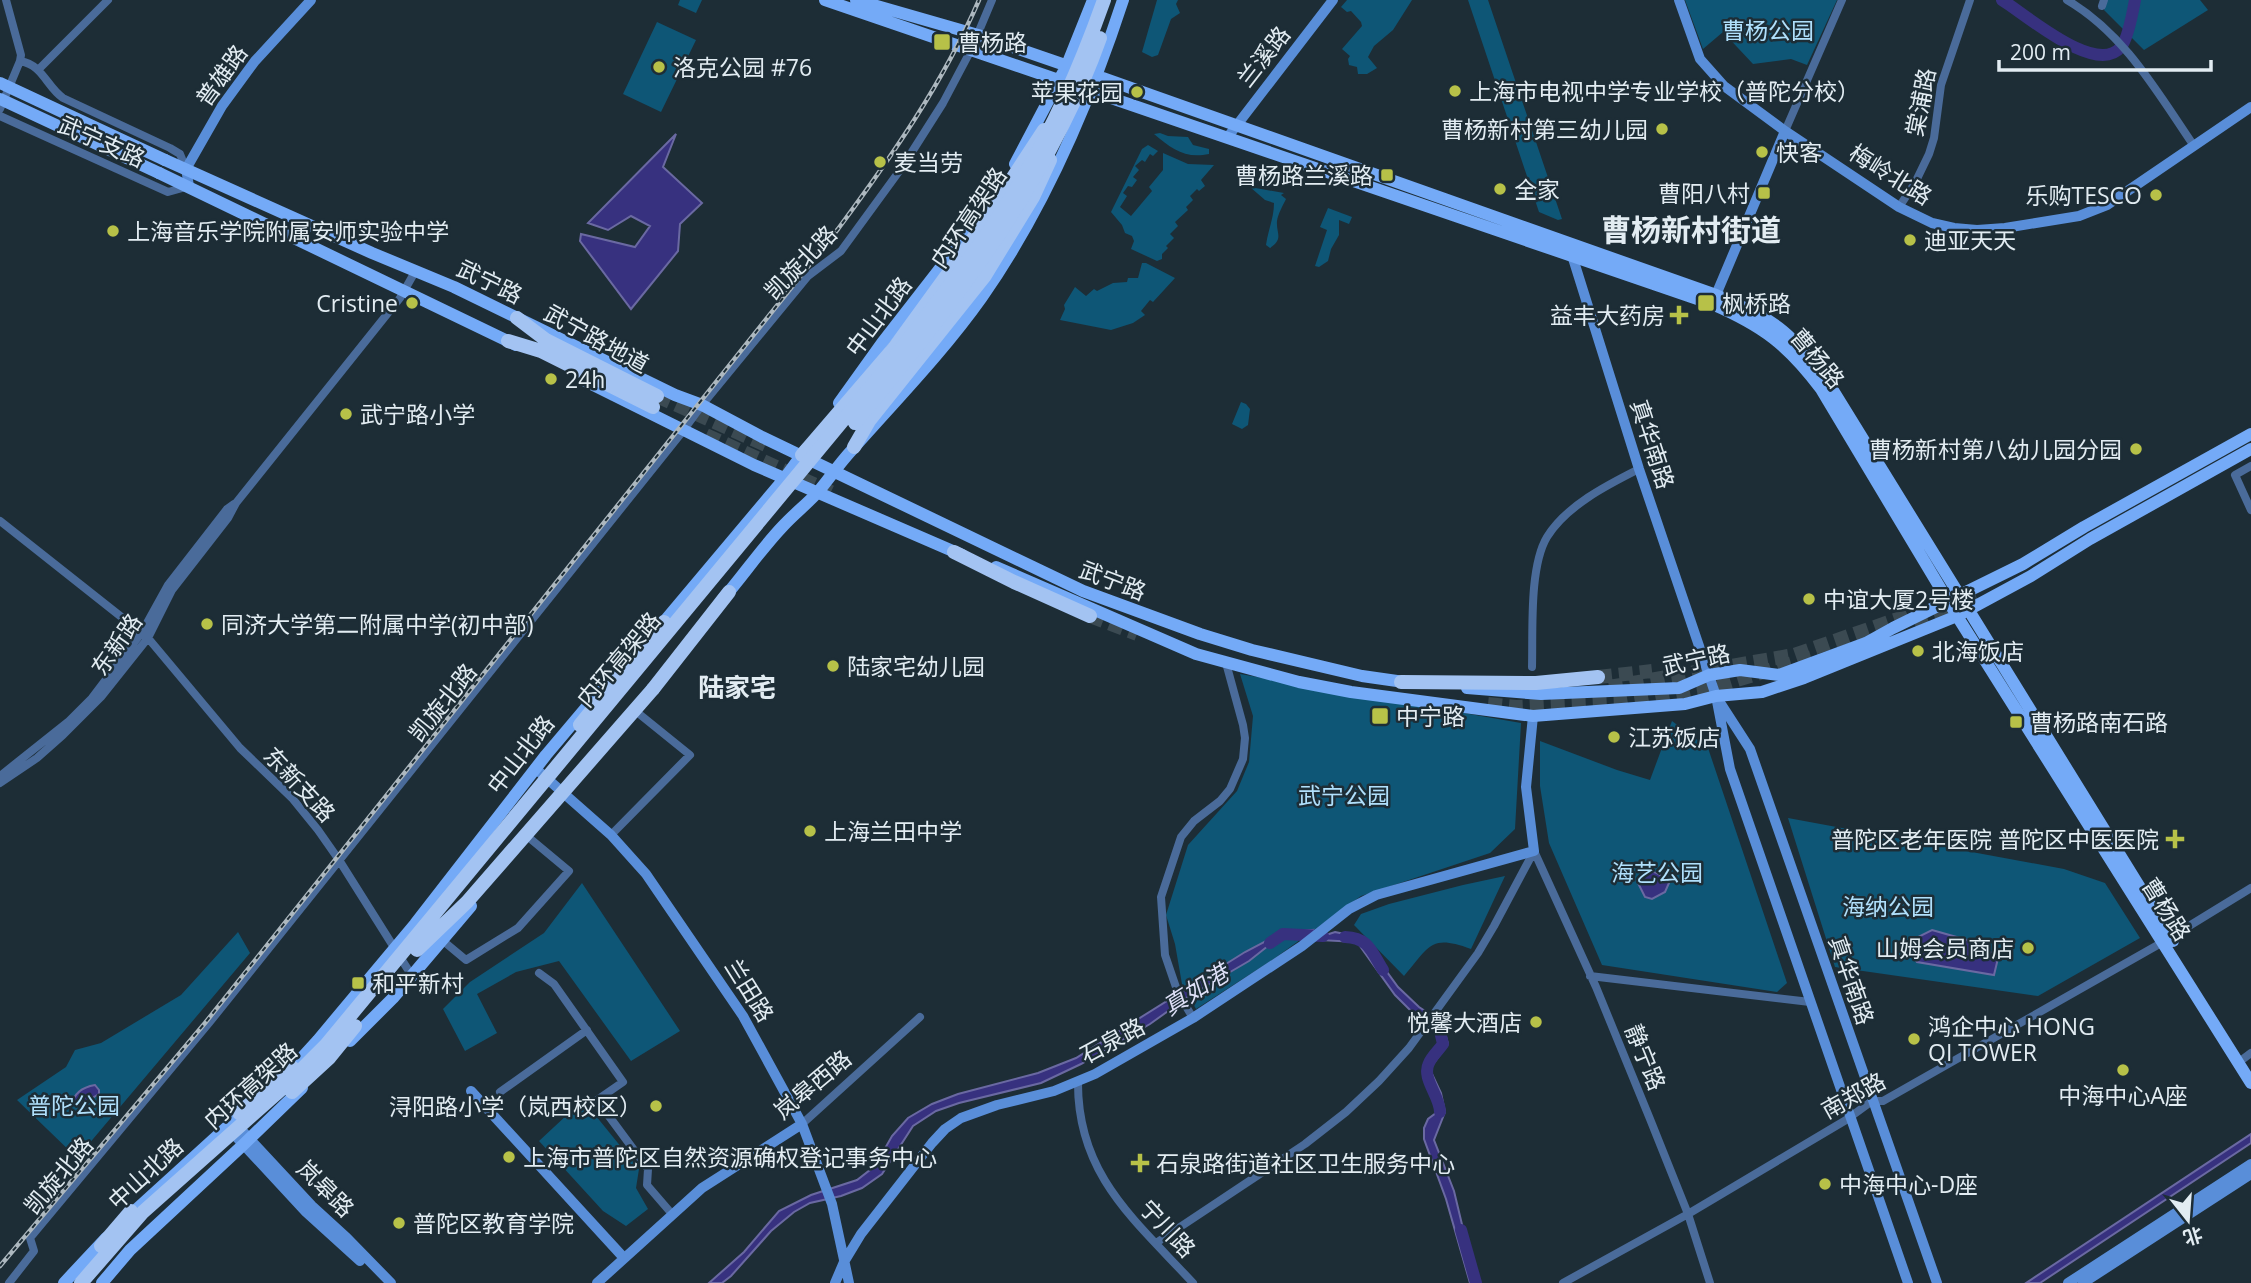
<svg xmlns="http://www.w3.org/2000/svg" width="2251" height="1283" viewBox="0 0 2251 1283" font-family="'Open Sans','Noto Sans SC',sans-serif">
	<style>
		.green { fill: #0e5676 }
		.water { fill: #37317f; stroke: #6a69a2; stroke-width: 2 }
		.lines { fill: none; stroke-linecap: round; stroke-linejoin: round }
		.river { stroke: #37317f; stroke-width: 12 }
		.highway-tunnel { stroke: #3b4a52; stroke-width: 14; stroke-dasharray: 14 7; stroke-linecap: butt }
		.street { stroke: #4a6b9a; stroke-width: 8 }
		.secondary { stroke: #598ed9; stroke-width: 10 }
		.primary { stroke: #74aaf7; stroke-width: 12 }
		.highway { stroke: #a3c3f2; stroke-width: 14 }
		.rail-casing { stroke: #adb8bf; stroke-width: 4.5 }
		.rail { stroke: #1d2d36; stroke-width: 2; stroke-dasharray: 5; stroke-linecap: butt }
		.primary-bridge { stroke: #74aaf7; stroke-width: 12 }
		.highway-bridge { stroke: #a3c3f2; stroke-width: 14 }
		.poi-dot { fill: #b7c148; stroke: #1d2d36; stroke-width: 2.5 }
		.labels { text-anchor: middle; dominant-baseline: central; stroke-width: 5; stroke-linejoin: round; paint-order: stroke }
		.park-label { font-size: 23px; fill: #b0e0fc; stroke: #1d2d36 }
		.poi-label { font-size: 23px; fill: #e2ecf2; stroke: #1d2d36; text-anchor: start }
		.street-label { font-size: 23px; fill: #e2ecf2; stroke: #1d2d36 }
		.water-label { font-size: 24px; font-style: italic; fill: #dddff6; stroke: #1d2d36 }
		.quarter-label { font-size: 26px; font-weight: bold; fill: #e2ecf2; stroke: #1d2d36 }
		.district-label { font-size: 30px; font-weight: bold; fill: #e2ecf2; stroke: #1d2d36 }
	</style>
	<rect width="100%" height="100%" fill="#1d2d36"/>
	<path class="green" d="M680 0H702L696 13 678 5Z
		M1157 0H1178L1176 4 1180 13 1171 19 1158 55 1152 57 1142 52Z
		M1347 0H1412L1393 30 1374 46 1368 57 1377 68 1367 74H1358L1357 67 1349 65 1348 59 1350 56 1342 49 1362 26 1361 22 1351 11 1347 12 1341 7Z
		M1468 0H1488L1562 219 1558 220 1539 212Z
		M1685 0H1837L1807 65 1791 59 1753 64 1723 32 1703 49Z
		M2107 0H2200L2208 10 2144 50 2104 10Z
		M657 22 696 40 661 112 623 94Z
		M1160 133 1168 136 1188 137 1193 145 1209 149V154C1185 159 1172 149 1154 134Z
		M1148 145 1158 151 1153 156 1150 154 1145 162 1142 160 1135 166 1139 170 1133 177 1137 180 1132 187 1128 186 1123 193 1127 196 1120 207 1131 216 1152 191 1149 187 1163 170V153L1188 164 1214 165 1201 180 1205 186 1199 191 1197 189 1190 196 1193 200 1186 207 1188 210 1175 222 1178 226 1170 234 1174 238 1166 246 1168 248 1162 254V259L1157 261 1131 249 1134 241 1132 236 1125 233 1122 225 1111 212 1142 149Z
		M1250 187 1284 193 1281 195 1286 199C1283 205 1278 214 1277 221 1276 233 1284 239 1270 248L1266 245C1268 230 1274 218 1274 203L1265 200Z
		M1328 208 1352 217 1349 224 1339 220V235L1331 249 1328 261 1319 267 1315 266 1327 230 1320 227Z
		M1142 263H1146L1175 278 1153 302 1150 300 1141 311 1145 315 1133 323 1111 330 1060 320 1065 309 1064 305 1075 287 1086 296 1094 289 1097 291 1113 283 1127 282 1128 278H1138Z
		M1241 402 1246 404 1250 409 1248 425 1242 429 1232 424Z
		M1240 674 1521 723 1515 829 1490 853 1361 896 1275 958 1196 1009 1182 984 1175 944 1166 915 1188 845 1237 791 1249 762 1253 716Z
		M1672 721 1708 748 1787 983 1777 992 1602 965 1549 843 1540 786V741L1617 770 1650 780Z
		M1788 818 2064 869 2105 883 2140 938 2038 996 1835 967Z
		M1505 876 1471 949C1430 934 1430 946 1404 976L1354 925 1361 914 1389 904 1463 885Z
		M582 883 680 1031 631 1061 559 961 516 972 477 994 497 1033 465 1051 443 1009 470 982 544 933Z
		M238 932 250 953 77 1158 17 1100 66 1067 75 1050 101 1043 181 995Z
		M583 1100 639 1169 636 1188 648 1209 626 1226 603 1211 539 1141Z"/>
	<path class="water" d="M676 134 663 167 702 203 680 224 678 251 631 309 580 241 581 234 635 247 650 226 631 216 608 230 588 223Z
		M1646 871C1657 871 1662 876 1669 883L1665 892 1652 899 1645 897 1638 883Z
		M1312 930 1306 935 1283 934 1249 961 1189 996 1150 1024 1081 1064 1041 1083 959 1103 936 1111 913 1126 882 1174 862 1188 841 1196 810 1203 794 1212 771 1231 731 1276 722 1283H709L744 1252 779 1211 811 1195 857 1180 875 1166 892 1136 908 1118 932 1104 958 1094 1038 1073 1076 1058 1245 952 1283 932Z
		M1932 930 1967 940 1977 950 1999 954 1994 975 1917 962 1904 944Z
		M1335 932 1359 937 1371 950 1398 987 1419 1007 1442 1022 1448 1044 1431 1067 1432 1074 1441 1093 1445 1112 1434 1140 1454 1191 1476 1283H1470L1446 1199 1424 1139V1128L1428 1119 1440 1110 1424 1063 1443 1045 1439 1027 1414 1014 1395 995 1357 942 1318 940 1323 936Z
		M95 1085 99 1090V1094L82 1104 72 1105C74 1092 83 1087 95 1085Z
		M2251 1134V1143L2040 1283H2026Z"/>
	<g class="lines">
		<path class="river" d="M2002 0C2024 13 2096 77 2121 47 2128 39 2133 11 2135 0
			M1345 937C1369 938 1371 951 1383 970
			M1270 943 1283 934 1323 936
			M1425 1016 1439 1027 1443 1044C1439 1050 1432 1056 1429 1063 1421 1078 1440 1096 1440 1112
			M1461 1230 1476 1283"/>
		<path class="highway-tunnel" d="M657 396 768 446
			M706 435 831 492
			M1090 616 1137 634
			M1914 622 1977 599
			M1598 677 1652 671
			M1609 687 1794 655 1912 614
			M1488 704 1516 707 1624 702 1724 684 1819 655"/>
		<path class="street" d="M2067 0C2125 34 2157 92 2194 146
			M2102 6 2104 0
			M20 61C43 65 46 86 63 98L170 148 180 154 186 169
			M39 69 108 0
			M0 109 20 61 21 55 6 0
			M0 116 168 192 186 187
			M1785 131 1842 0
			M1899 207 1915 183 1929 154 1934 138 1941 85 1970 0
			M2251 466 2235 475 2251 510
			M0 521 148 638 240 748 292 798 318 830 339 860 412 976
			M1532 667C1533 632 1529 567 1547 537 1566 506 1607 485 1639 469
			M0 776 68 722 92 698 142 632 168 585 227 509 234 504
			M0 783 37 758 63 735 101 697 148 638 172 590 228 518 236 503 400 298 416 270
			M611 835 690 755 638 713
			M1534 851 1596 987 1650 1119 1688 1214 1710 1283
			M442 940 466 960 518 928 569 871 527 836
			M539 973 554 984 623 1082 597 1100 648 1169 647 1185 672 1214
			M1590 976 1810 1002
			M1193 1018 1178 993 1165 955 1161 897 1181 837 1194 821 1220 801 1230 789 1243 759 1245 738 1243 725 1226 663
			M2239 1062 2251 1053
			M1078 1081C1077 1175 1135 1220 1193 1283
			M500 1092 587 1030
			M802 1124 920 1017
			M1156 1243 1305 1144 1346 1112 1379 1081 1409 1048 1478 953 1494 926 1534 851
			M9 1283 34 1251 30 1238 209 1023 683 431 702 405 808 276 841 251 903 166 943 103 971 50 992 0
			M1563 1283 1688 1214 1846 1120 1872 1101H1883L2163 942 2251 888"/>
		<path class="secondary" d="M1679 0 1700 59 1724 86 1785 131 1899 207 1932 223 1954 228 1977 230 2005 228 2079 216 2107 205 2251 107
			M1227 138 1333 0
			M189 186 186 169 222 106 255 61 311 0
			M1571 252 1639 469 1716 696 1730 769 1908 1283
			M1713 302 1785 131
			M1719 701 1750 749 1937 1283
			M535 768 611 835 646 874 743 1016 802 1124 832 1204 849 1283
			M471 1091 624 1258
			M234 1122 312 1206 347 1238 391 1283
			M228 1128 306 1212 360 1261
			M597 1283 702 1188 802 1124
			M835 1283 844 1262 861 1234 932 1143 945 1129 961 1118 997 1105 1054 1091 1095 1074 1193 1018 1302 946 1349 909 1376 895 1534 851 1526 787 1533 716
			M2068 1283 2251 1164
			M2083 1283 2251 1174"/>
		<path class="primary" d="M825 0 1712 304C1763 326 1788 345 1821 389L1957 616 2251 1083
			M856 0 978 35 1097 76 1716 295C1738 305 1764 315 1783 331 1801 346 1815 366 1829 384L2173 941
			M165 160 372 253 454 287 675 395 702 405 762 437 1083 591 1200 634 1252 650 1362 676 1411 683
			M1015 164 1067 65 1093 0
			M159 173 516 345
			M585 381 754 465 962 555
			M839 403 882 343 980 217
			M996 567 1196 654 1299 682 1351 692 1533 716 1685 704 1716 696 1762 692 1804 678 1957 616 2031 576 2090 539 2251 449
			M722 600C743 576 761 549 783 526 794 514 807 504 818 492 829 479 839 464 851 451 896 400 943 352 982 297 1045 207 1089 104 1123 0
			M657 630 784 479 806 449
			M1467 688 1541 694 1679 688 1709 675 1740 670 1779 675 1866 643 1893 628 2023 564 2084 527 2251 434
			M350 1041 393 998 471 906
			M288 1073 318 1040 415 924 546 755 600 691
			M127 1218 248 1108
			M64 1283 106 1238
			M102 1283 130 1250 243 1145 302 1088"/>
		<path class="highway" d="M517 318 546 340 657 396
			M508 341 541 351 653 407
			M854 447 869 421 984 277 1033 197 1050 160
			M802 455 894 348 966 249 1044 130
			M954 552 1014 582 1090 616
			M1401 682 1536 683 1598 677
			M653 689 729 592
			M597 704 664 622"/>
		<g class="rail-casing">
			<path id="rail" d="M0 1266 205 1023 838 229C892 156 943 83 979 0"/>
		</g>
		<use href="#rail" class="rail"/>
		<path class="primary-bridge" d="M0 83 165 160
			M0 99 159 173"/>
		<path class="highway-bridge" d="M855 423C952 305 1048 184 1100 38
			M580 725 597 704
			M417 950 467 902 653 689
			M292 1092 329 1058 355 1026
			M239 1113 293 1068
			M101 1246 131 1211
			M81 1283 143 1212 285 1086 326 1045 892 361C937 302 984 243 1022 179 1056 123 1082 62 1104 0"/>
	</g>
	<g class="poi-dot">
		<rect x="933" y="33" width="18" height="18" rx="3.5"/>
		<circle cx="659" cy="67" r="7"/>
		<circle cx="1455" cy="91" r="7"/>
		<circle cx="1137" cy="92" r="7"/>
		<circle cx="1662" cy="129" r="7"/>
		<circle cx="1762" cy="152" r="7"/>
		<circle cx="880" cy="162" r="7"/>
		<rect x="1380" y="168" width="14" height="14" rx="3.5"/>
		<circle cx="1500" cy="189" r="7"/>
		<rect x="1757" y="186" width="14" height="14" rx="3.5"/>
		<circle cx="2156" cy="195" r="7"/>
		<circle cx="113" cy="231" r="7"/>
		<circle cx="1910" cy="240" r="7"/>
		<circle cx="412" cy="303" r="7"/>
		<rect x="1697" y="294" width="18" height="18" rx="3.5"/>
		<path d="M1675.5 304.5h7v7h7v7h-7v7h-7v-7h-7v-7h7z"/>
		<circle cx="551" cy="379" r="7"/>
		<circle cx="346" cy="414" r="7"/>
		<circle cx="2136" cy="449" r="7"/>
		<circle cx="1809" cy="599" r="7"/>
		<circle cx="207" cy="624" r="7"/>
		<circle cx="1918" cy="651" r="7"/>
		<circle cx="833" cy="666" r="7"/>
		<rect x="1371" y="707" width="18" height="18" rx="3.5"/>
		<rect x="2009" y="715" width="14" height="14" rx="3.5"/>
		<circle cx="1614" cy="737" r="7"/>
		<circle cx="810" cy="831" r="7"/>
		<path d="M2171.5 828.5h7v7h7v7h-7v7h-7v-7h-7v-7h7z"/>
		<circle cx="2028" cy="948" r="7"/>
		<rect x="351" y="976" width="14" height="14" rx="3.5"/>
		<circle cx="1536" cy="1022" r="7"/>
		<circle cx="1914" cy="1039" r="7"/>
		<circle cx="2123" cy="1070" r="7"/>
		<circle cx="656" cy="1106" r="7"/>
		<circle cx="509" cy="1157" r="7"/>
		<path d="M1136.5 1152.5h7v7h7v7h-7v7h-7v-7h-7v-7h7z"/>
		<circle cx="1825" cy="1184" r="7"/>
		<circle cx="399" cy="1223" r="7"/>
	</g>
	<g class="labels">
		<g class="park-label">
			<text x="1768" y="30">曹杨公园</text>
			<text x="1344" y="795">武宁公园</text>
			<text x="1657" y="872">海艺公园</text>
			<text x="1888" y="906">海纳公园</text>
			<text x="74" y="1105">普陀公园</text>
		</g>
		<g class="poi-label">
			<text x="958" y="42">曹杨路</text>
			<text x="673" y="67">洛克公园 #76</text>
			<text x="1469" y="91">上海市电视中学专业学校（普陀分校）</text>
			<text x="1123" y="92" text-anchor="end">苹果花园</text>
			<text x="1648" y="129" text-anchor="end">曹杨新村第三幼儿园</text>
			<text x="1776" y="152">快客</text>
			<text x="894" y="162">麦当劳</text>
			<text x="1373" y="175" text-anchor="end">曹杨路兰溪路</text>
			<text x="1514" y="189">全家</text>
			<text x="1750" y="193" text-anchor="end">曹阳八村</text>
			<text x="2142" y="195" text-anchor="end">乐购TESCO</text>
			<text x="127" y="231">上海音乐学院附属安师实验中学</text>
			<text x="1924" y="240">迪亚天天</text>
			<text x="398" y="303" text-anchor="end">Cristine</text>
			<text x="1722" y="303">枫桥路</text>
			<text x="1665" y="315" text-anchor="end">益丰大药房</text>
			<text x="565" y="379">24h</text>
			<text x="360" y="414">武宁路小学</text>
			<text x="2122" y="449" text-anchor="end">曹杨新村第八幼儿园分园</text>
			<text x="1823" y="599">中谊大厦2号楼</text>
			<text x="221" y="624">同济大学第二附属中学(初中部)</text>
			<text x="1932" y="651">北海饭店</text>
			<text x="847" y="666">陆家宅幼儿园</text>
			<text x="1396" y="716">中宁路</text>
			<text x="2030" y="722">曹杨路南石路</text>
			<text x="1628" y="737">江苏饭店</text>
			<text x="824" y="831">上海兰田中学</text>
			<text x="2159" y="839" text-anchor="end">普陀区老年医院 普陀区中医医院</text>
			<text x="2014" y="948" text-anchor="end">山姆会员商店</text>
			<text x="372" y="983">和平新村</text>
			<text x="1522" y="1022" text-anchor="end">悦馨大酒店</text>
			<text x="1928" y="1026">鸿企中心 HONG<tspan x="1928" dy="26">QI TOWER</tspan></text>
			<text x="2123" y="1095" text-anchor="middle">中海中心A座</text>
			<text x="642" y="1106" text-anchor="end">浔阳路小学（岚西校区）</text>
			<text x="523" y="1157">上海市普陀区自然资源确权登记事务中心</text>
			<text x="1156" y="1163">石泉路街道社区卫生服务中心</text>
			<text x="1839" y="1184">中海中心-D座</text>
			<text x="413" y="1223">普陀区教育学院</text>
		</g>
		<g class="street-label">
			<text transform="translate(1263 56) rotate(-52)">兰溪路</text>
			<text transform="translate(221 75) rotate(-54)">普雄路</text>
			<text transform="translate(1920 102) rotate(-79)">棠浦路</text>
			<text transform="translate(102 141) rotate(24)">武宁支路</text>
			<text transform="translate(1891 174) rotate(32)">梅岭北路</text>
			<text transform="translate(968 217) rotate(-56)">内环高架路</text>
			<text transform="translate(800 262) rotate(-46)">凯旋北路</text>
			<text transform="translate(490 281) rotate(26)">武宁路</text>
			<text transform="translate(878 316) rotate(-53)">中山北路</text>
			<text transform="translate(597 338) rotate(29)">武宁路地道</text>
			<text transform="translate(1818 358) rotate(50)">曹杨路</text>
			<text transform="translate(1653 444) rotate(72)">真华南路</text>
			<text transform="translate(1113 580) rotate(21)">武宁路</text>
			<text transform="translate(116 644) rotate(-55)">东新路</text>
			<text transform="translate(618 659) rotate(-50)">内环高架路</text>
			<text transform="translate(1696 659) rotate(-12)">武宁路</text>
			<text transform="translate(442 702) rotate(-51)">凯旋北路</text>
			<text transform="translate(520 754) rotate(-52)">中山北路</text>
			<text transform="translate(300 784) rotate(47)">东新支路</text>
			<text transform="translate(2167 909) rotate(58)">曹杨路</text>
			<text transform="translate(1852 980) rotate(71)">真华南路</text>
			<text transform="translate(750 990) rotate(58)">兰田路</text>
			<text transform="translate(1112 1040) rotate(-28)">石泉路</text>
			<text transform="translate(1646 1057) rotate(68)">静宁路</text>
			<text transform="translate(812 1084) rotate(-40)">岚皋西路</text>
			<text transform="translate(250 1085) rotate(-42)">内环高架路</text>
			<text transform="translate(1853 1095) rotate(-29)">南郑路</text>
			<text transform="translate(145 1173) rotate(-43)">中山北路</text>
			<text transform="translate(58 1175) rotate(-50)">凯旋北路</text>
			<text transform="translate(326 1188) rotate(45)">岚皋路</text>
			<text transform="translate(1168 1228) rotate(47)">宁川路</text>
		</g>
		<g class="water-label">
			<text transform="translate(1195 989) rotate(-32)">真如港</text>
		</g>
		<g class="quarter-label">
			<text x="737" y="687">陆家宅</text>
		</g>
		<g class="district-label">
			<text x="1691" y="229">曹杨新村街道</text>
		</g>
	</g>
	<g transform="translate(2188 1220) rotate(163)" stroke="#1d2d36" stroke-width="5" paint-order="stroke">
	<path d="M0-5L12 26L0 18L-12 26Z" fill="#e2ecf2"/>
	<text y="-10" font-size="19" font-weight="bold" text-anchor="middle" fill="#e2ecf2">北</text>
	</g>
	<path d="M1999 60v10h212v-10" fill="none" stroke="#e2ecf2" stroke-width="3.5"/>
	<text x="2010" y="60" font-size="21" fill="#e2ecf2" stroke="#1d2d36" stroke-width="5" paint-order="stroke">200 m</text>
</svg>
